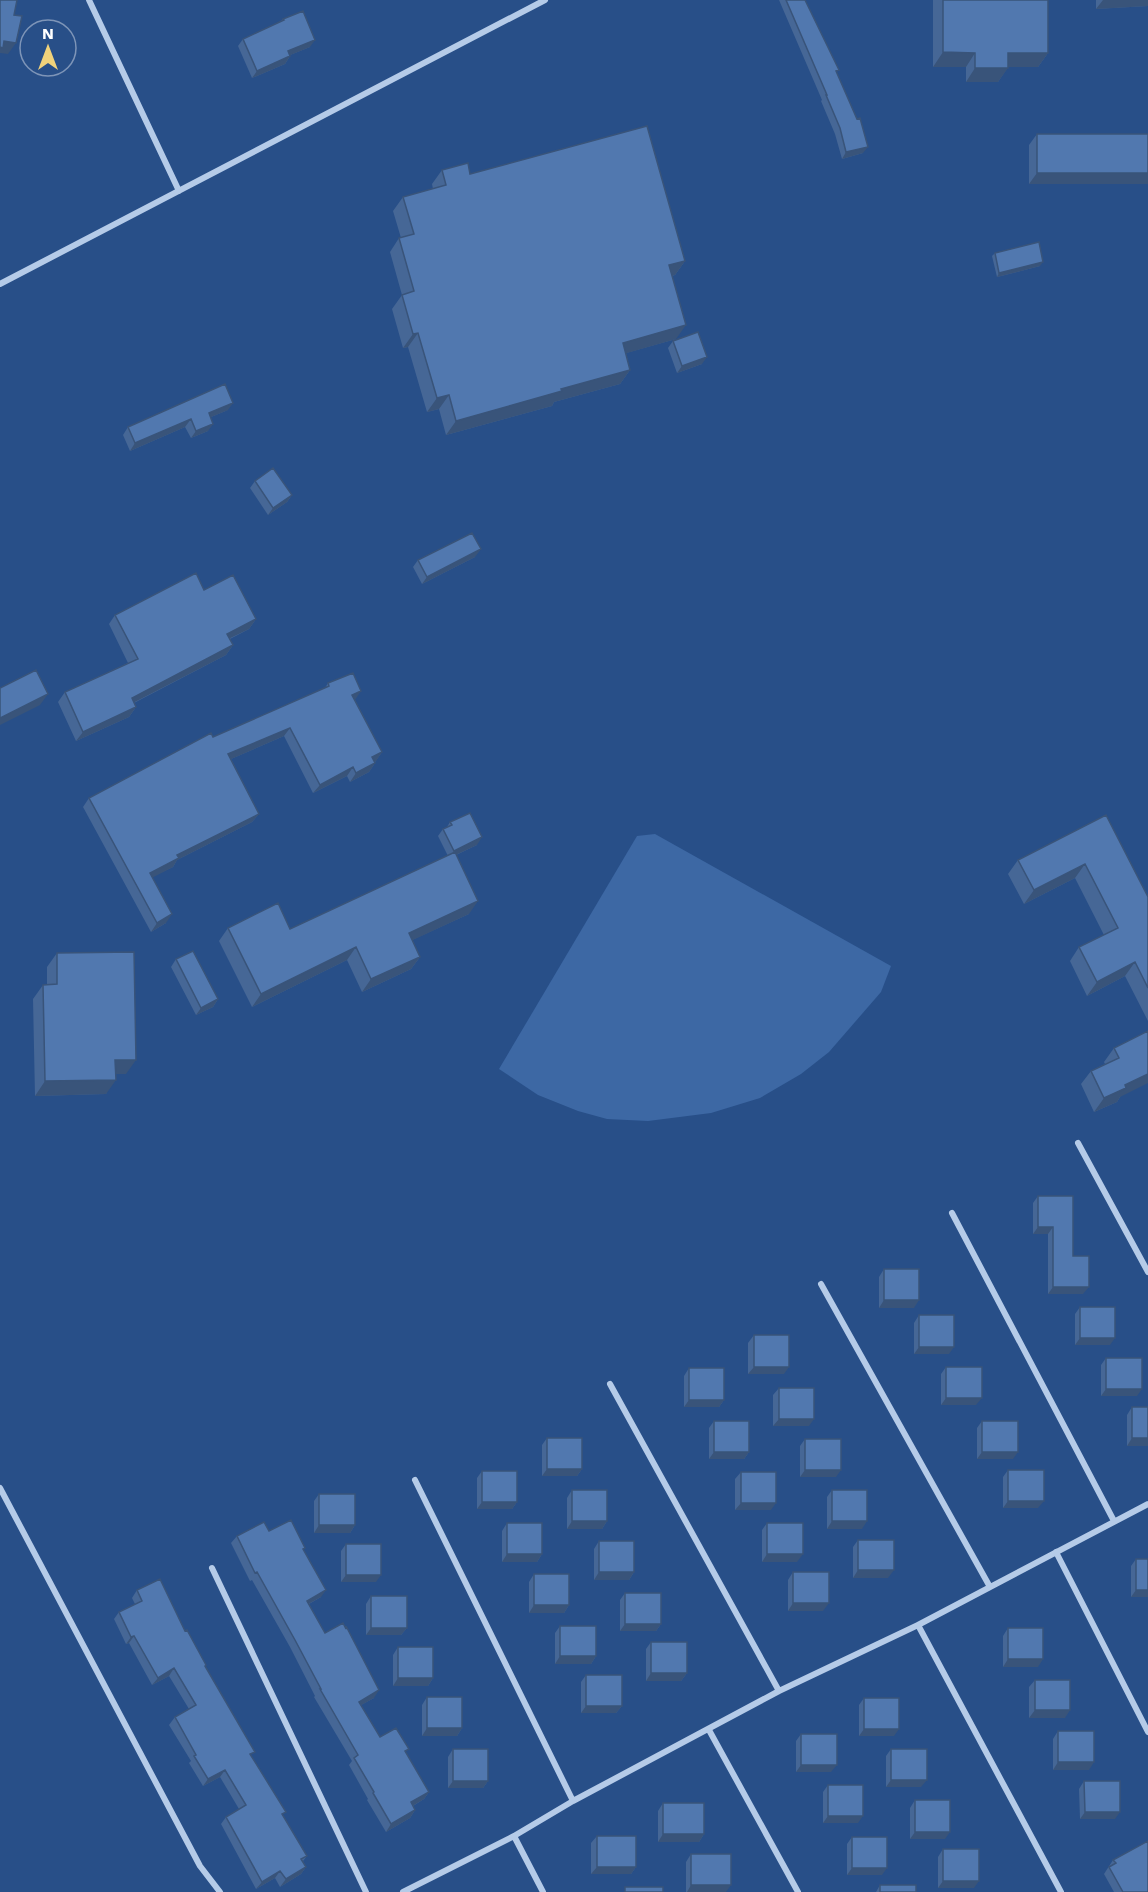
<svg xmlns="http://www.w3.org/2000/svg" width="1148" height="1892" viewBox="0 0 1148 1892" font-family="'Work Sans',sans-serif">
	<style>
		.green { fill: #3d68a4 }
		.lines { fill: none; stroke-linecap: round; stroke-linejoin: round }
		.minor { stroke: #b5cbe8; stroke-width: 6 }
		.wall { fill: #466796 }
		.shaded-wall { fill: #39547a }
		.building { fill: #5178af; stroke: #39547a; stroke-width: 1.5 }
	</style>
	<rect width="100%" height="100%" fill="#284f88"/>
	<path class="green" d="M655 834 891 966 881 992 829 1052 801 1074 760 1098 711 1113 648 1121 607 1119 578 1111 538 1095 499 1069 637 836Z"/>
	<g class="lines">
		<path class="minor" d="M89 0 179 191
			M0 284 545 0
			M1078 1143 1148 1272
			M952 1213 1114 1521
			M821 1284 990 1587
			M610 1384 779 1691
			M415 1480 573 1801
			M0 1488 200 1866 220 1892
			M1056 1552 1148 1732
			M212 1568 366 1892
			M918 1625 1061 1892
			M709 1730 798 1892
			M514 1836 543 1892
			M403 1892 514 1836 573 1801 779 1691 918 1625 1148 1504"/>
	</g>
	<path class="wall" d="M779 0H805L837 73 863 153 842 159 835 134 821 101 822 100Z
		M933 0H1048V53L1038 67H1008L998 82H966V67H933Z
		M1096 0H1148V6L1096 9Z
		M283 19 310 47 290 55V56L285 64 252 78 238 46 243 39 281 21Z
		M1037 134 1148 184H1029V145Z
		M442 170 470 174 685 261 675 275 672 276 676 339 626 353 630 370 620 384 554 402 552 406 446 435 439 409 427 412 408 347 403 348 392 309 402 295 390 252 399 238H401L393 211 403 197 433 189 432 184Z
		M995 253 1040 266 997 277 992 256Z
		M673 341 702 364 677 373 668 348Z
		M228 410 211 417 208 431 191 438 185 427 130 451 123 435 128 427Z
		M255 481 292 495 287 502 268 515 250 488Z
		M475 557 422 584 413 567 418 560Z
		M204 590 256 619 249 629 230 639 233 645 226 655 134 703 136 707 129 717 76 741 58 702 65 692 128 663 109 624 115 615Z
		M328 683 355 700 382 752 375 762V763L369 772 350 782 347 776 313 793 284 736 231 759 259 814 252 822 177 860 173 867 152 877 166 923 151 932 83 807 89 798 213 737 325 688Z
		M1106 815 1148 897V1021L1125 976 1087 996 1070 961 1079 947 1104 935 1075 878 1024 904 1008 874 1018 860Z
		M450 822 477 845 456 855 469 914 412 940 420 957 411 969 362 992 347 960 252 1007 219 941 228 928 290 929 448 856 438 836 443 829 447 827Z
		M57 953 126 1074H115L106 1094 35 1096 33 999 43 985H47V967Z
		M176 959 218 999 213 1007 196 1015 171 967Z
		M1148 1031 1120 1097 1117 1102 1094 1112 1081 1084 1091 1071 1105 1064 1104 1062 1114 1048Z
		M1038 1196 1073 1256 1083 1294H1048V1234H1033V1203Z
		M884 1269 914 1308H879V1277Z
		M1080 1307 1110 1345H1075V1314Z
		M919 1315 949 1354H914V1323Z
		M754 1335 784 1374H748V1343Z
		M1106 1358 1137 1396H1101V1365Z
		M946 1367 976 1405H941V1374Z
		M689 1368 724 1400 719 1407H684V1376Z
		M779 1388 809 1426H773V1395Z
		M1132 1407 1148 1446H1127V1415Z
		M714 1421 749 1452 744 1459H709V1428Z
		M982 1421 1013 1459H977V1428Z
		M547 1438 582 1469 577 1476H542V1445Z
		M805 1439 836 1477H800V1446Z
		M1008 1470 1038 1508H1003V1477Z
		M482 1471 517 1502 512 1509H477V1478Z
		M741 1472 771 1510H735V1479Z
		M572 1490 607 1521 602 1529H567V1498Z
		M832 1490 862 1529H827V1497Z
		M319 1494 355 1525 350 1533H314V1501Z
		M507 1523 542 1554 537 1562H502V1531Z
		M767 1523 797 1562H762V1530Z
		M269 1531 303 1551 321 1597 309 1604 325 1633 345 1627 346 1626 374 1698 361 1705 380 1737 406 1753 429 1792 424 1799 413 1806 415 1810 410 1818 386 1832 367 1800 368 1799 349 1765 352 1761 314 1697 315 1696 290 1647 252 1580 250 1581 231 1543 237 1536Z
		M858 1540 888 1578H853V1547Z
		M599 1541 634 1572 629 1580H594V1549Z
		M346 1544 376 1582H341V1551Z
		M1136 1559 1148 1597H1131V1566Z
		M793 1572 823 1611H788V1580Z
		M534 1574 569 1605 564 1613H529V1582Z
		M137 1590 185 1631 205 1667 251 1757 283 1816 307 1856 303 1861 306 1867 301 1874 280 1887 275 1878 256 1889 221 1824 226 1817 239 1809 220 1777 203 1786 189 1763 191 1761 169 1725 175 1717 189 1709 169 1676 152 1685 129 1643 126 1644 114 1619 119 1612 135 1604 132 1598Z
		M625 1593 661 1624 656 1631H620V1600Z
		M371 1596 407 1628 401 1635H366V1604Z
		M560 1626 596 1656 591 1664H555V1633Z
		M1008 1628 1038 1667H1003V1636Z
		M651 1642 687 1673 681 1681H646V1649Z
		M398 1647 433 1678 428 1686H393V1655Z
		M586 1675 622 1706 616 1713H581V1682Z
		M1035 1680 1065 1718H1029V1687Z
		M427 1697 462 1728 457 1736H422V1705Z
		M864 1698 894 1736H859V1705Z
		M1058 1731 1089 1770H1053V1739Z
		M801 1734 831 1772H796V1741Z
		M453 1749 488 1781 483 1788H448V1757Z
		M891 1749 921 1787H886V1756Z
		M1084 1781 1115 1819H1080L1079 1789Z
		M828 1785 858 1823H823V1792Z
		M915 1800 945 1839H910V1808Z
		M663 1803 704 1834 699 1842H658V1811Z
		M597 1836 636 1867 631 1874H591V1843Z
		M852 1837 882 1875H847V1844Z
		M943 1849 974 1888H938V1857Z
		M691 1854 726 1892H686V1862Z
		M1113 1860 1148 1892H1114L1104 1874Z
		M880 1885 916 1892H876Z"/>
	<path class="shaded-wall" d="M1103 0H1148V6L1096 9Z
		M315 40 310 47 283 58 288 51Z
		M4 41 16 43 8 54 0 53V47Z
		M943 52 975 53 966 67H933Z
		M1008 53H1048L1038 67H998Z
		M290 56 285 64 252 78 257 71Z
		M975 68H1008L998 82H966Z
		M868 147 863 153 842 159 846 152Z
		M1037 173H1148V184H1029Z
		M685 261 675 275 659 279 669 265Z
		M1043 262 1040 266 997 277 999 273Z
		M686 325 676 339 613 357 623 343Z
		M418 333 408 347 403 348 413 334Z
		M707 357 702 364 677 373 682 366Z
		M630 370 620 384 554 402 552 406 446 435 456 421 561 389Z
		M449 395 439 409 427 412 437 398Z
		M233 403 228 410 204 420 209 413Z
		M191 419 185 427 130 451 135 443Z
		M213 424 208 431 191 438 196 431Z
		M292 495 287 502 268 515 273 508Z
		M481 549 475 557 422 584 427 577Z
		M256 619 249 629 220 643 227 634Z
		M233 645 226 655 125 707 132 698Z
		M361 691 355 700 352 695Z
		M48 694 40 705 0 725V718Z
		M136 707 129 717 76 741 83 732Z
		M290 728 284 736 222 763 228 754Z
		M382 752 376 761 366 766 372 757Z
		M375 763 369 772 350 782 356 773Z
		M353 767 347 776 313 793 320 785Z
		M259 814 252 822 177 860 173 867 144 882 150 873 177 855Z
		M482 837 477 845 449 858 454 851Z
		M1085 864 1075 878 1024 904 1034 890Z
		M478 901 469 914 400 946 409 933Z
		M172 914 166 923 151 932 157 923Z
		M356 947 347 960 252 1007 261 994Z
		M420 957 411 969 362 992 371 979Z
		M1135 962 1125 976 1087 996 1097 982Z
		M218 999 213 1007 196 1015 201 1008Z
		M115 1060H136L126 1074H105Z
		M1148 1074V1083L1120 1097 1117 1102 1094 1112 1104 1098 1125 1085Z
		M116 1080 106 1094 35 1096 45 1081Z
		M1038 1227H1053L1048 1234H1033Z
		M1053 1287H1089L1083 1294H1048Z
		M884 1300H919L914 1308H879Z
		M1080 1338H1115L1110 1345H1075Z
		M919 1347H954L949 1354H914Z
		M754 1367H789L784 1374H748Z
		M1106 1389H1142L1137 1396H1101Z
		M946 1398H982L976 1405H941Z
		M689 1400H724L719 1407H684Z
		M779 1419H814L809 1426H773Z
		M1132 1438H1148V1446H1127Z
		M714 1452H749L744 1459H709Z
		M982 1452H1018L1013 1459H977Z
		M547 1469H582L577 1476H542Z
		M805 1470H841L836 1477H800Z
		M1008 1501H1044L1038 1508H1003Z
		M482 1502H517L512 1509H477Z
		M741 1503H776L771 1510H735Z
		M572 1521H607L602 1529H567Z
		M832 1521H867L862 1529H827Z
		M319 1525H355L350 1533H314Z
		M507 1554H542L537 1562H502Z
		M767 1554H803L797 1562H762Z
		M858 1570H894L888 1578H853Z
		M599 1572H634L629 1580H594Z
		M346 1575H381L376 1582H341Z
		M326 1590 321 1597 301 1608 307 1601Z
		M1136 1590H1148V1597H1131Z
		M793 1603H829L823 1611H788Z
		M534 1605H569L564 1613H529Z
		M625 1624H661L656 1631H620Z
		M371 1628H407L401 1635H366Z
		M134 1636 129 1643 126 1644 131 1637Z
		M560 1656H596L591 1664H555Z
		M1008 1659H1043L1038 1667H1003Z
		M174 1668 169 1676 152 1685 158 1678Z
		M651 1673H687L681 1681H646Z
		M398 1678H433L428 1686H393Z
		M379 1690 374 1698 354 1709 359 1702Z
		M586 1706H622L616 1713H581Z
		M1035 1710H1070L1065 1718H1029Z
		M427 1728H462L457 1736H422Z
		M864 1729H899L894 1736H859Z
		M1058 1762H1094L1089 1770H1053Z
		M801 1765H837L831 1772H796Z
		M225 1770 220 1777 203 1786 208 1779Z
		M891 1780H927L921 1787H886Z
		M453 1781H488L483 1788H448Z
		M429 1792 424 1799 406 1810 411 1802Z
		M415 1810 410 1818 386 1832 391 1824Z
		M1085 1812H1120L1115 1819H1080Z
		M828 1816H863L858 1823H823Z
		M915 1832H950L945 1839H910Z
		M663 1834H704L699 1842H658Z
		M306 1867 301 1874 280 1887 286 1879Z
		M597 1867H636L631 1874H591Z
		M852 1868H887L882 1875H847Z
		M280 1871 275 1878 256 1889 262 1882Z
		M943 1881H979L974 1888H938Z
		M691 1885H731L726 1892H687Z"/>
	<path class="building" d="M0 0H17L14 15 22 16 16 43 4 41 3 48 0 47Z
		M786 0H805L839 70 836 71 857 119 860 118 868 147 846 152 840 128 826 95H827Z
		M943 0H1048V53H1008V68H975V53L943 52Z
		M303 11 315 40 288 51 290 56 257 71 243 39 284 20 283 19Z
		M647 126 685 261 669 265 686 325 623 343 630 370 561 389 562 391 456 421 449 395 437 398 418 333 413 334 402 295 414 291 399 238 414 234 403 197 446 185 442 170 468 163 470 174Z
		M1037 134H1148V173H1037Z
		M1039 242 1043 262 999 273 995 253Z
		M698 332 707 357 682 366 673 341Z
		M225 384 233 403 209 413 213 424 196 431 191 419 135 443 128 427Z
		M273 468 292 495 273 508 255 481Z
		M472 533 481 549 427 577 418 560Z
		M196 573 204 590 233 575 256 619 227 634 233 645 132 698 136 707 83 732 65 692 138 659 115 615Z
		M36 670 48 694 0 718V688Z
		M353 673 361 691 352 695 382 752 372 757 375 763 356 773 353 767 320 785 290 728 228 754 259 814 177 855 179 858 150 873 172 914 157 923 89 798 211 733 213 737 329 686 328 683Z
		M470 813 482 837 454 851 443 829 452 825 450 822Z
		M1106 815 1148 897V988L1135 962 1097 982 1079 947 1118 928 1085 864 1034 890 1018 860Z
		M455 852 478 901 409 933 420 957 371 979 356 947 261 994 228 928 278 903 290 929Z
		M193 951 218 999 201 1008 176 959Z
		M134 952 136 1060H115L116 1080 45 1081 43 985 57 984V953Z
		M1148 1031V1074L1125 1085 1126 1088 1104 1098 1091 1071 1119 1058 1114 1048Z
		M1038 1196H1073V1256H1089V1287H1053V1227H1038Z
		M884 1269H919V1300H884Z
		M1080 1307H1115V1338H1080Z
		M919 1315H954V1347H919Z
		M754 1335H789V1367H754Z
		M1106 1358H1142V1389H1106Z
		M946 1367H982V1398H946Z
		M689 1368H724V1400H689Z
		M779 1388H814V1419H779Z
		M1132 1407H1148V1438H1132Z
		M714 1421H749V1452H714Z
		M982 1421H1018V1452H982Z
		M547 1438H582V1469H547Z
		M805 1439H841V1470H805Z
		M1008 1470H1044V1501H1008Z
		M482 1471H517V1502H482Z
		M741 1472H776V1503H741Z
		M572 1490H607V1521H572Z
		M832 1490H867V1521H832Z
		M319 1494H355V1525H319Z
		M291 1520 305 1548 303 1549 326 1590 307 1601 325 1633 343 1623 346 1629V1626L379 1690 359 1702 380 1737 396 1728 409 1749 405 1751 429 1792 411 1802 415 1810 391 1824 373 1793 374 1792 354 1758 358 1755 320 1689H321L295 1640 257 1572 255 1573 237 1536 264 1522 269 1531Z
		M507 1523H542V1554H507Z
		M767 1523H803V1554H767Z
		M858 1540H894V1570H858Z
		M599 1541H634V1572H599Z
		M346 1544H381V1575H346Z
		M1136 1559H1148V1590H1136Z
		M793 1572H829V1603H793Z
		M534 1574H569V1605H534Z
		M160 1579 185 1631 187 1630 206 1665 205 1666 255 1752 250 1754 286 1812 282 1814 307 1856 301 1859 306 1867 286 1879 280 1871 262 1882 226 1817 246 1805 225 1770 208 1779 194 1756 196 1755 175 1717 196 1705 174 1668 158 1678 134 1636 131 1637 119 1612 142 1601 137 1590Z
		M625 1593H661V1624H625Z
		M371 1596H407V1628H371Z
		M560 1626H596V1656H560Z
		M1008 1628H1043V1659H1008Z
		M651 1642H687V1673H651Z
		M398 1647H433V1678H398Z
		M586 1675H622V1706H586Z
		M1035 1680H1070V1710H1035Z
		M427 1697H462V1728H427Z
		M864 1698H899V1729H864Z
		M1058 1731H1094V1762H1058Z
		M801 1734H837V1765H801Z
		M453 1749H488V1781H453Z
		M891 1749H927V1780H891Z
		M1084 1781H1120V1812H1085Z
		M828 1785H863V1816H828Z
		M915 1800H950V1832H915Z
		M663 1803H704V1834H663Z
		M597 1836H636V1867H597Z
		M852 1837H887V1868H852Z
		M1148 1841V1892H1123L1109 1867 1116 1863 1113 1860Z
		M943 1849H979V1881H943Z
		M691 1854H731V1885H691Z
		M880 1885H916V1892H880Z
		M625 1887H663V1892H625Z"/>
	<g transform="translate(48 48)"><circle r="28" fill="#284f88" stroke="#7e95b8" stroke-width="1.5"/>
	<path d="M0-4.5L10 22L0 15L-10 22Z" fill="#f0d27b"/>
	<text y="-9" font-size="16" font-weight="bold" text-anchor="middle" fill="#ffffff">N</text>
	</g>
</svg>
